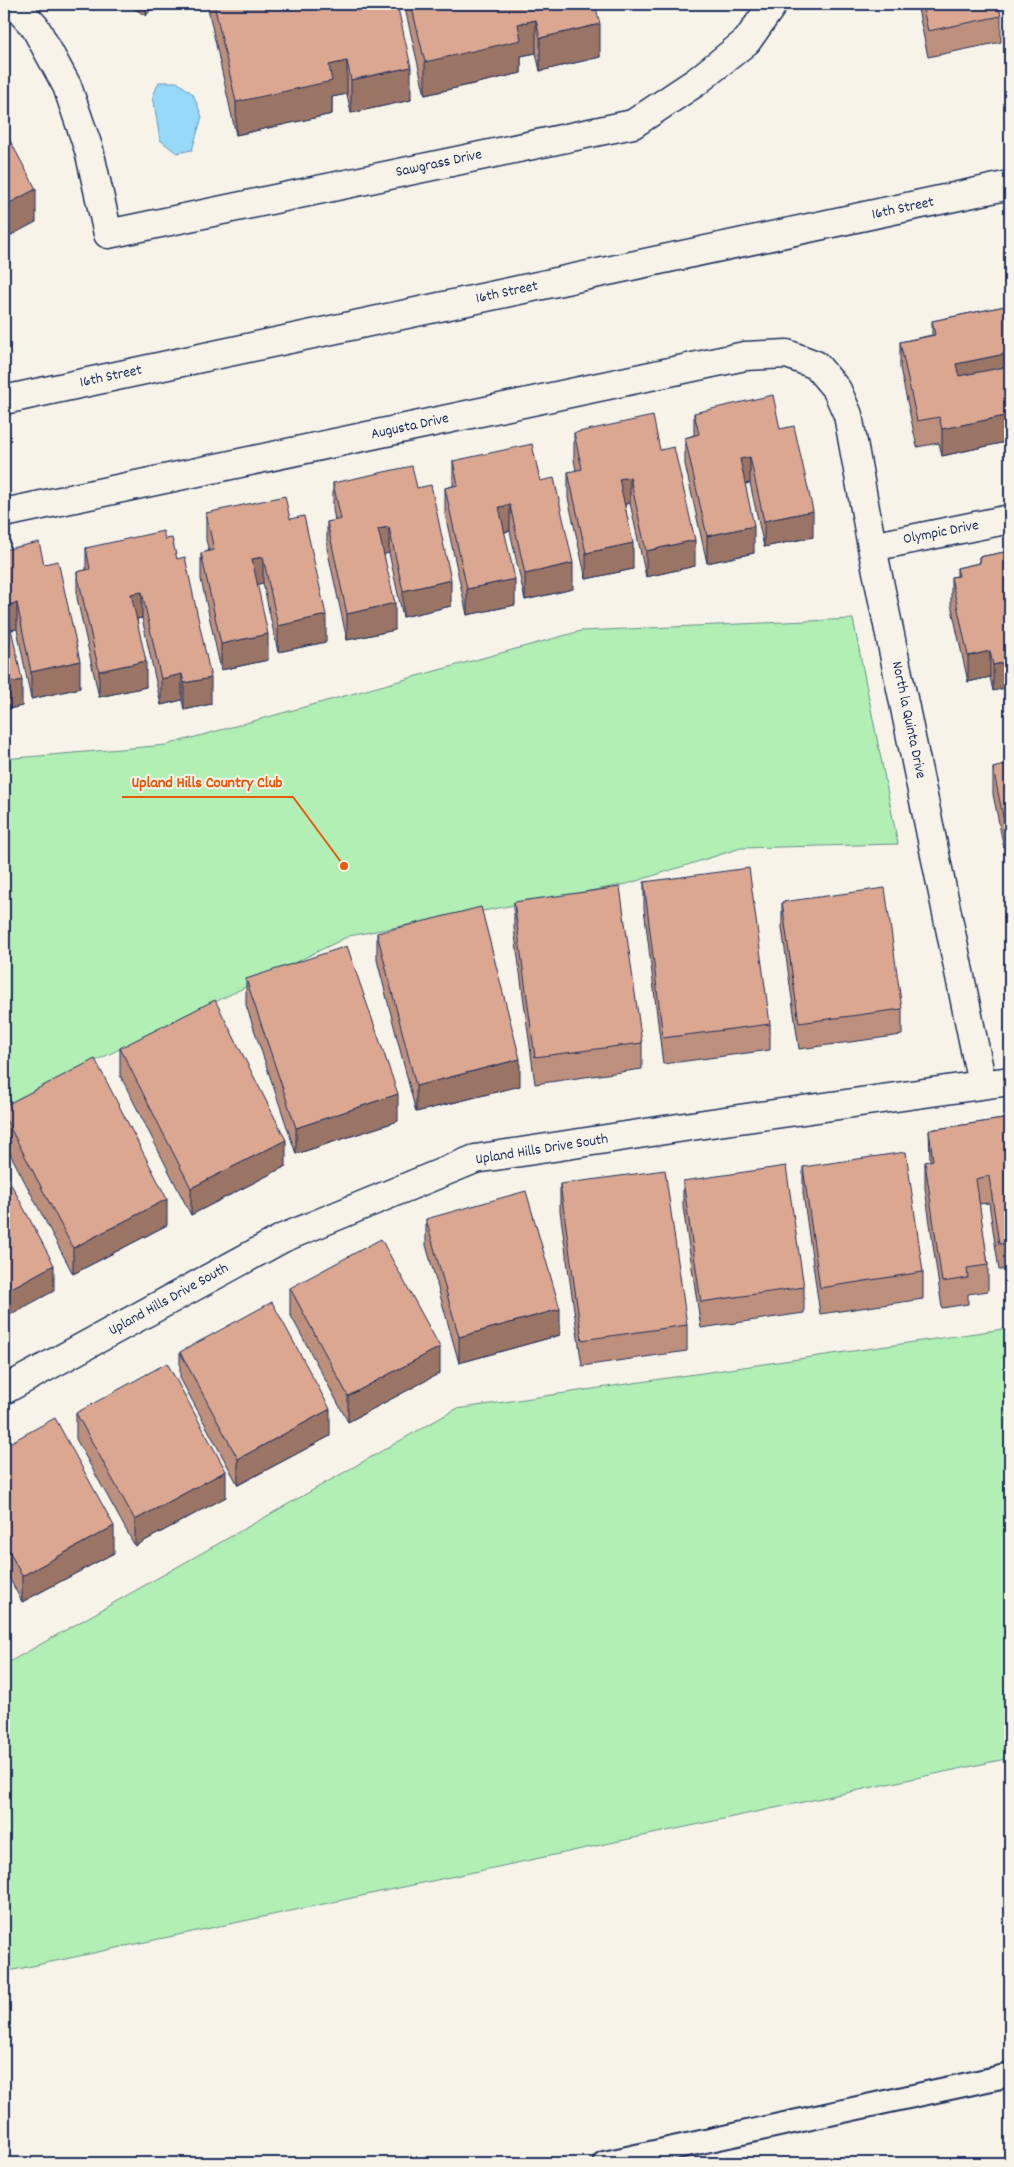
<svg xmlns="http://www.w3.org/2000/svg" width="1014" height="2167" viewBox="0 0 1014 2167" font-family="Dekko,sans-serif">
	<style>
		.green { fill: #b1efb5; stroke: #668f8a }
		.water { fill: #97d9f9; stroke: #6595bb }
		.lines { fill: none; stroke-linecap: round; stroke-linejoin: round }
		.lane-casing { stroke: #1b2f5e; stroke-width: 26 }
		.street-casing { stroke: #1b2f5e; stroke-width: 31 }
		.primary-casing { stroke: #1b2f5e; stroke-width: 31 }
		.lane { stroke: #f7f3e8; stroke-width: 22 }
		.street { stroke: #f7f3e8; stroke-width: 28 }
		.primary { stroke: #f7f3e8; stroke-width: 28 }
		.wall { fill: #bd907d; stroke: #1b2f5e }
		.shaded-wall { fill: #9a7566; stroke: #1b2f5e }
		.building { fill: #dca791; stroke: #1b2f5e }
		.labels { text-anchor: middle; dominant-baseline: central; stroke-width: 4; stroke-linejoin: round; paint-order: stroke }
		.street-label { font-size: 15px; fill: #1b2f5e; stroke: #f7f3e8 }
		.leader { fill: none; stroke: #e8590c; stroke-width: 2 }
		.callout-dot { fill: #e8590c; stroke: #f7f3e8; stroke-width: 2 }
		.callout-label { font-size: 16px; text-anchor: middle; font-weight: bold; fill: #e8590c; stroke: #f7f3e8; stroke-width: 4; stroke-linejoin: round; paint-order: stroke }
	</style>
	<rect width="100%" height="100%" fill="#f7f3e8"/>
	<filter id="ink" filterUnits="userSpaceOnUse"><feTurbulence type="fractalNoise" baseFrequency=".02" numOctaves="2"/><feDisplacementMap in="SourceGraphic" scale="10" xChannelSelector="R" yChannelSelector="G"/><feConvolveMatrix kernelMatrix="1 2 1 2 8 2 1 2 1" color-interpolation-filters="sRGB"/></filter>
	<g filter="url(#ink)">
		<path class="green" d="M853 619 898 844 741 848 627 884 349 936 4 1106V759L166 745 581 631Z
			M1010 1328V1758L4 1972V1665L456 1409Z"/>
		<path class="water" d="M159 82H177L193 94 202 117 192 150 177 153 160 140 153 96Z"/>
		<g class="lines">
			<g class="lane-casing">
				<path id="lane" d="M604 2163 1010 2075"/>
			</g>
			<g class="street-casing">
				<path id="street" d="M14 4 35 27 67 86 89 150 108 234 633 124 696 82 747 41 773 4
					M4 513 745 356 787 354 816 365 837 390 848 415 872 547 982 1084
					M872 547 1010 519
					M4 1390 283 1238 475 1159 711 1123 1010 1081"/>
			</g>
			<g class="primary-casing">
				<path id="primary" d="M4 400 1010 185"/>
			</g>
			<use href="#lane" class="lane"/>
			<use href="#street" class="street"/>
			<use href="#primary" class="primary"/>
		</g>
		<path class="wall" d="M127 4H154L146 16Z
			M207 4H397L411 100 351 113 347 94 332 97V114L236 135Z
			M404 4H595L600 57 540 71 536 53 521 56V73L425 95Z
			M917 4H998L1001 16V42L928 57Z
			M1010 305V441L942 456 939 443 917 447 900 368V342L932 335V321Z
			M694 413 780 429 813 537 764 547 750 483 745 484 754 553 707 563 685 464V438L694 435Z
			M574 433 660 450 695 566 646 577 630 503 625 504 633 569 586 579 568 498V472L576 471 574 459Z
			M453 461 540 481 573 589 525 600 510 531 504 532 515 605 467 615 445 514V488L453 486Z
			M333 483 417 488 451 606 403 617 389 553 384 554 395 630 347 640 327 548V522L335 521 333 509Z
			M206 513 290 519 326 642 278 652 263 583 257 584 268 660 221 670 201 579V553L209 551 206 540Z
			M165 539 177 559 211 704 184 710 182 700 161 705 142 618 137 619 146 687 99 697 77 598V572L86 570V548Z
			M4 550 44 564 80 688 31 699 17 629 11 630 22 706 4 710Z
			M1010 551 993 691 990 677 968 682 951 604V577L957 576V568L979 563V557Z
			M1010 764V872L1009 873 993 794V768Z
			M644 882 770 1024V1050L663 1064 644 908Z
			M514 902 642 1043V1069L535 1084 514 928Z
			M782 902 902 1009V1035L799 1049 782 928Z
			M377 933 520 1086 416 1112 377 960Z
			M246 979 398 1121 296 1154 246 1005Z
			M120 1048 286 1166 191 1215 120 1075Z
			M4 1106 167 1225 73 1274 4 1142Z
			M1010 1118V1269L999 1270 989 1203 979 1204 988 1265V1291L968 1294V1304L942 1308 925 1188V1162L930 1161 929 1130Z
			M803 1167 923 1272V1299L820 1314 803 1193Z
			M683 1181 804 1287V1313L701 1328 683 1207Z
			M560 1184 687 1325V1351L582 1366 560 1211Z
			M426 1219 560 1335 459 1363 426 1245Z
			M290 1288 440 1373 348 1422 290 1314Z
			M180 1352 330 1436 238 1485 180 1378Z
			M76 1413 226 1497 135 1546 76 1439Z
			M4 1446 114 1553 22 1602 4 1568Z"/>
		<path class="shaded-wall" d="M146 4H154L146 16Z
			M536 20V53L521 56V73L425 95V62L518 24Z
			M600 24V57L540 71V38Z
			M347 61V94L332 97V114L236 135V102L329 65Z
			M411 67V100L351 113V80Z
			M36 189V222L4 239V206Z
			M1010 353V379L956 390V364Z
			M1010 415V441L942 456V429Z
			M750 457V483L740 485V459Z
			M630 477V503L619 506V479Z
			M510 505V531L499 533V507Z
			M813 511V537L764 547V521Z
			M754 526V553L707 563V536Z
			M389 527V553L378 556V529Z
			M695 540V566L646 577V551Z
			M633 543V569L586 579V553Z
			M263 557V583L252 586V559Z
			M573 563V589L525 600V574Z
			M515 579V605L467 615V589Z
			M451 580V606L403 617V591Z
			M142 592V618L131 620V594Z
			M1007 599H1010V625Z
			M17 603V629L6 631V605Z
			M395 603V630L347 640V614Z
			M326 615V642L278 652V626Z
			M268 634V660L221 670V644Z
			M990 651V677L968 682V656Z
			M80 661V688L31 699V672Z
			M146 661V687L99 697V671Z
			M1010 661V687L993 691V665Z
			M182 674V700L161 705V679Z
			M211 678V704L184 710V683Z
			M22 680V706L4 710V684Z
			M1009 846H1010V872L1009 873Z
			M520 1059V1086L416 1112V1086Z
			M398 1094V1121L296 1154V1128Z
			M286 1140V1166L191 1215V1188Z
			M167 1199V1225L73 1274V1248Z
			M54 1265V1291L4 1318V1292Z
			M560 1309V1335L459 1363V1337Z
			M440 1347V1373L348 1422V1396Z
			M330 1409V1436L238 1485V1459Z
			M226 1471V1497L135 1546V1520Z
			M114 1526V1553L22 1602V1576Z"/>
		<path class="building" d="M214 4H397L411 67 351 80 347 61 329 65 332 81 236 102Z
			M411 4H595L600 24 540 38 536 20 518 24 521 40 425 62Z
			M922 4H998L1001 16 928 31Z
			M7 135 36 189 4 206V137Z
			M1010 305V353L956 364 959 376 1010 366V415L942 429 939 417 917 421 900 342 935 335 932 321Z
			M773 395 780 429 794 426 813 511 764 521 750 457 740 459 754 526 707 536 685 438 699 434 694 413Z
			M653 416 660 450 674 447 695 540 646 551 630 477 619 479 633 543 586 553 568 472 582 469 574 433Z
			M532 444 540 481 554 478 573 563 525 574 510 505 499 507 515 579 467 589 445 488 458 485 453 461Z
			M412 466 417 488 431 485 451 580 403 591 389 527 378 529 395 603 347 614 327 522 341 519 333 483Z
			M285 496 290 519 304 516 326 615 278 626 263 557 252 559 268 634 221 644 201 553 214 550 206 513Z
			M163 531 165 539 172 538 177 559 185 557 211 678 184 683 182 674 161 679 142 592 131 594 146 661 99 671 77 572 90 569 86 548Z
			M39 542 44 564 58 561 80 661 31 672 17 603 6 605 22 680 4 684V550Z
			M1010 551V599H1007L1010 612V661L993 665 990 651 968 656 951 577 959 576 957 568 980 563 979 557Z
			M1010 764V846H1009L993 768Z
			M749 868 770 1024 663 1038 644 882Z
			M620 887 642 1043 535 1057 514 902Z
			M885 888 902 1009 799 1023 782 902Z
			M481 907 520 1059 416 1086 377 933Z
			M347 946 398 1094 296 1128 246 979Z
			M215 1000 286 1140 191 1188 120 1048Z
			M95 1059 167 1199 73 1248 4 1116V1106Z
			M1010 1118V1243L999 1244 989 1176 976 1179 988 1265 967 1268 968 1278 942 1282 925 1162 933 1160 929 1130Z
			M906 1152 923 1272 820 1288 803 1167Z
			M786 1166 804 1287 701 1302 683 1181Z
			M665 1170 687 1325 582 1340 560 1184Z
			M4 1171 54 1265 4 1292Z
			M526 1191 560 1309 459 1337 426 1219Z
			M381 1239 440 1347 348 1396 290 1288Z
			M272 1302 330 1409 238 1459 180 1352Z
			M167 1363 226 1471 135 1520 76 1413Z
			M55 1418 114 1526 22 1576 4 1541V1446Z"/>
	</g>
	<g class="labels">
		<g class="street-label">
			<text transform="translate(439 164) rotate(-12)">Sawgrass Drive</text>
			<text transform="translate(903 209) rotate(-12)">16th Street</text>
			<text transform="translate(507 293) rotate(-12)">16th Street</text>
			<text transform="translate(111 377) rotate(-12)">16th Street</text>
			<text transform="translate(410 427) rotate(-12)">Augusta Drive</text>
			<text transform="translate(941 533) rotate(-11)">Olympic Drive</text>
			<text transform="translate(908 720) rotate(78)">North la Quinta Drive</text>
			<text transform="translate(542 1150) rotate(-9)">Upland Hills Drive South</text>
			<text transform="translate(169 1300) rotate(-29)">Upland Hills Drive South</text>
		</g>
	</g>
	<path class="leader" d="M344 866L293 797H122"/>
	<circle class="callout-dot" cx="344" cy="866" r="5"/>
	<g class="callout-label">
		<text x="207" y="787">Upland Hills Country Club</text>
	</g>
	<rect width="1014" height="2167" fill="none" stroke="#f7f3e8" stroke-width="20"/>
	<rect x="10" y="10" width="994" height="2147" fill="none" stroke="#1b2f5e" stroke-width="2" filter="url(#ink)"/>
</svg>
